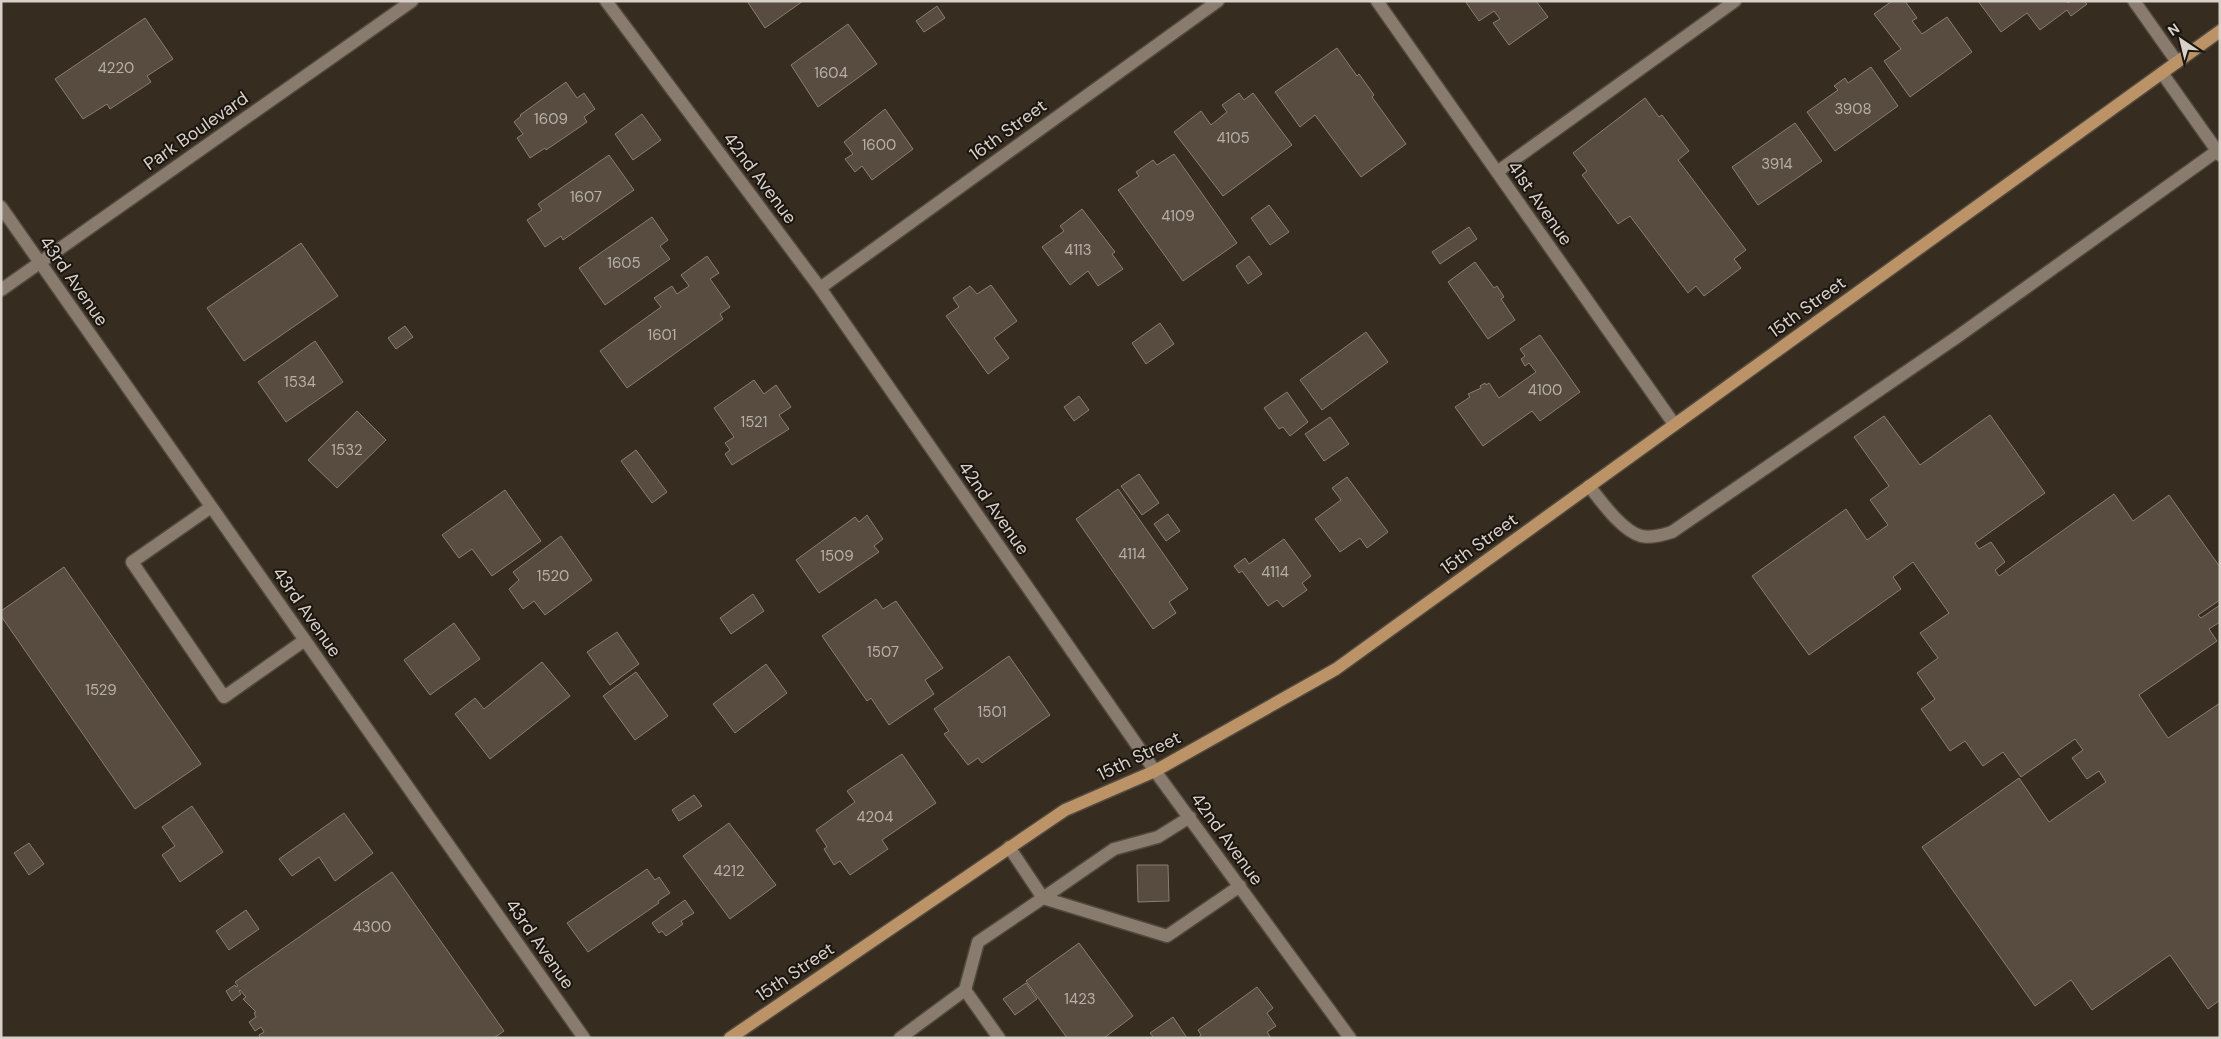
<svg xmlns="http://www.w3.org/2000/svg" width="2221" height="1039" viewBox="0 0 2221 1039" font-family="'DM Sans',sans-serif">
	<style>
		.building { fill: #584b3f; stroke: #8b7e70 }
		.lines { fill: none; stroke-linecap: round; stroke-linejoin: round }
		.minor-casing { stroke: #52493f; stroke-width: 15 }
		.major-casing { stroke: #52493f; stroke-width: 15 }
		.minor { stroke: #897c6e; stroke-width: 12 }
		.major { stroke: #bb9366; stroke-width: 12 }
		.labels { text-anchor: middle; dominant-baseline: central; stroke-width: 4; stroke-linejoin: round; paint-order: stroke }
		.number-label { font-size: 15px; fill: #b8b0a6 }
		.street-label { font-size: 18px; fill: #d8d1c9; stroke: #1b1510 }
	</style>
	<rect width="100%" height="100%" fill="#372c20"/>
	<path class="building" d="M747 1H803L765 28Z
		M1465 1H1536L1548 17 1509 45 1493 23 1500 19 1494 11 1479 21Z
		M1892 1H1905L1917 18 1912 21 1922 34 1947 17 1972 52 1910 97 1884 61 1901 49 1874 14Z
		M1978 1H2067L2068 3 2071 1H2084L2087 4 2071 16 2067 10 2040 30 2027 13 2001 32Z
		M937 6 945 18 924 32 916 21Z
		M145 18 173 59 147 76 151 82 110 109 107 104 83 119 55 79Z
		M848 24 877 64 818 107 791 65Z
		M1337 48 1357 76 1359 74 1374 95 1372 97 1406 144 1361 177 1315 115 1300 127 1275 92Z
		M1871 67 1898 106 1835 151 1807 112 1838 90 1834 86 1845 78 1848 83Z
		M566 82 577 98 584 93 595 109 584 117 587 122 546 150 545 148 530 158 517 138 523 134 514 122 521 116 520 115Z
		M1239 93 1244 100 1253 93 1292 145 1223 196 1174 132 1201 111 1211 125 1227 112 1222 105Z
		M1645 98 1659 117 1662 115 1689 151 1678 160 1746 250 1734 259 1741 268 1704 296 1696 286 1688 293 1630 216 1618 224 1582 175 1587 171 1573 153Z
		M885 109 913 149 872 180 862 166 855 172 845 159 853 154 844 142Z
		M642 114 661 140 633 160 615 134Z
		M1795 123 1822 161 1758 205 1732 167Z
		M1174 154 1237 243 1183 281 1118 190 1139 176 1136 172 1153 160 1157 165Z
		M609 155 634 190 563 240 561 236 545 247 527 220 542 210 538 204Z
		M1269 205 1289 232 1270 245 1251 218Z
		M1082 209 1115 252 1112 254 1123 269 1098 286 1088 271 1070 285 1042 247 1064 231 1060 226Z
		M652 217 668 240 660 246 670 259 605 305 579 268Z
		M1469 227 1477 239 1440 264 1432 252Z
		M301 243 338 296 244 361 207 308Z
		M707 256 719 273 710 279 730 307 720 314 723 319 627 388 600 351 661 307 654 298 672 286 677 294 689 286 681 275Z
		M1249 256 1262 274 1248 284 1236 266Z
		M1475 262 1494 288 1497 286 1504 297 1501 299 1515 320 1488 339 1448 282Z
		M991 285 1017 321 994 338 1009 358 988 374 946 316 959 307 953 298 970 286 977 294Z
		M1160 323 1174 344 1146 364 1132 343Z
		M405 326 413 337 396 349 388 338Z
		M1366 332 1388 362 1322 410 1300 380Z
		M1540 335 1580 392 1540 421 1532 411 1483 446 1455 407 1470 397 1468 394 1481 388 1480 386 1485 383 1486 385 1489 383 1499 398 1536 372 1529 363 1525 366 1521 359 1525 356 1520 349Z
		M315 341 343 382 286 422 258 382Z
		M754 380 764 394 776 385 791 407 779 415 789 429 732 465 725 454 730 450 725 443 734 437 714 408Z
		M1287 392 1308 422 1290 436 1283 427 1279 429 1264 408Z
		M1079 396 1089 410 1074 421 1064 407Z
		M357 411 386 440 337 488 308 460Z
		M1990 415 2045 493 1975 543 1979 549 1991 542 2005 562 1995 570 1999 576 2114 494 2133 521 2169 495 2220 567V600L2198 615 2201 618 2220 605V622L2209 629 2217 641 2139 695 2168 738 2220 703V1000L2208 1009 2170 955 2092 1010 2071 980 2035 1006 1922 847 2019 778 2049 822 2106 782 2099 771 2087 779 2072 758 2083 750 2075 739 2021 777 2003 752 1983 766 1965 741 1950 751 1921 709 1935 699 1917 673 1938 658 1920 633 1949 613 1913 562 1893 577 1901 589 1809 655 1752 576 1846 509 1867 540 1888 525 1870 500 1889 486 1854 437 1884 416 1920 465Z
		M1330 417 1349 444 1324 461 1305 434Z
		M636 450 667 492 652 503 621 461Z
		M1139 474 1159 503 1142 515 1121 486Z
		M1347 477 1388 532 1367 548 1360 538 1340 552 1315 519 1341 500 1332 488Z
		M1118 489 1188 589 1169 602 1176 613 1153 629 1076 519Z
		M505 490 541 541 492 576 472 549 459 558 442 535Z
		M1168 514 1180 531 1166 541 1154 524Z
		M867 515 883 539 874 546 879 552 819 593 796 560 855 517 859 522Z
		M561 536 592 580 545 615 534 601 523 609 509 589 519 580 513 572Z
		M1284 539 1311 576 1302 583 1307 590 1283 607 1277 600 1268 606 1242 571 1239 573 1234 566 1245 558 1249 564Z
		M64 567 201 764 135 809 1 616V611Z
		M753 594 764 611 731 634 720 618Z
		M876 599 883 609 896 601 943 668 925 680 934 694 889 725 871 698 867 701 822 636Z
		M454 623 480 659 430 695 404 660Z
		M617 632 639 664 610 685 587 652Z
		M1009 656 1050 715 982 763 978 758 968 765 944 734 949 731 934 709Z
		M542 662 570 696 490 759 455 714 475 698 484 709Z
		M766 664 787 693 735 733 713 704Z
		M636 672 668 716 635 740 603 696Z
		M902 754 936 803 882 840 888 849 850 875 840 861 834 865 824 849 827 847 816 830 855 802 847 791Z
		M694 795 702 806 679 821 672 810Z
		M192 806 223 852 180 882 162 855 175 846 162 827Z
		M344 813 373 853 335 881 319 857 292 876 279 859Z
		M729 823 776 885 730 919 683 856Z
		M29 843 44 864 29 875 14 853Z
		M1137 865H1168L1169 901 1138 902Z
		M647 869 655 880 659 877 670 893 658 901 659 903 588 952 567 923Z
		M392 872 504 1031 494 1038H260L259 1035 264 1032 261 1027 255 1031 249 1022 256 1017 254 1013 256 1012 243 999 246 997 240 990 239 991 241 994 232 1001 226 991 235 985 236 987 238 986 235 982Z
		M685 900 694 913 681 921 683 924 666 936 662 931 659 933 652 923Z
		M246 910 259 929 229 950 216 931Z
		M1079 943 1133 1016 1104 1038H1067L1026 981Z
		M1026 983 1037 999 1015 1015 1003 999Z
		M1257 987 1273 1008 1267 1013 1276 1026 1267 1032 1271 1038H1198L1201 1035 1198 1030Z
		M1173 1017 1187 1038H1154L1150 1033Z"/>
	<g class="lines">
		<g class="minor-casing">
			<path id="minor" d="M606 1 820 288 1155 771 1350 1038
				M1377 1 1674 424
				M2134 1 2177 62
				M2162 73 2220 155
				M1497 172 1735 1
				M1 207 584 1038
				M820 288 1218 1
				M1 290 412 1
				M1589 486C1601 501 1622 531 1641 536 1651 538 1663 535 1672 532L1957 337 2217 151
				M211 507 132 562 224 697 305 640
				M1043 898 1167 936 1240 886
				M1043 898 1114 849 1158 837 1190 817
				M965 990 999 1038
				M900 1038 965 990 978 942 1043 898 1009 847"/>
		</g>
		<g class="major-casing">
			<path id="major" d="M730 1038 1065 810 1155 771 1336 669 2220 31"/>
		</g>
		<use href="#minor" class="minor"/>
		<use href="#major" class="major"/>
	</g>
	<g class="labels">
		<g class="number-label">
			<text x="116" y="68">4220</text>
			<text x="831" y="73">1604</text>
			<text x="1853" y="109">3908</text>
			<text x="551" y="119">1609</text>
			<text x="1233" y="138">4105</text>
			<text x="879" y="145">1600</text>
			<text x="1777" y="164">3914</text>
			<text x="586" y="197">1607</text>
			<text x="1178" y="216">4109</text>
			<text x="1078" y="250">4113</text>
			<text x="624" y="263">1605</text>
			<text x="662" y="335">1601</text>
			<text x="300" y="382">1534</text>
			<text x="1545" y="390">4100</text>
			<text x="754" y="422">1521</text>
			<text x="347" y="450">1532</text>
			<text x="1132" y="554">4114</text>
			<text x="837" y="556">1509</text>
			<text x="1275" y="572">4114</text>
			<text x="553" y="576">1520</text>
			<text x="883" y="652">1507</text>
			<text x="101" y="690">1529</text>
			<text x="992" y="712">1501</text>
			<text x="875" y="817">4204</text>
			<text x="729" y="871">4212</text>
			<text x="372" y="927">4300</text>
			<text x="1080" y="999">1423</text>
		</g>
		<g class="street-label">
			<text transform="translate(1008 130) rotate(-36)">16th Street</text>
			<text transform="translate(196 131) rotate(-35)">Park Boulevard</text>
			<text transform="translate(760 178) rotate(53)">42nd Avenue</text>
			<text transform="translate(1540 203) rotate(55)">41st Avenue</text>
			<text transform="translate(74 281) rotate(55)">43rd Avenue</text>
			<text transform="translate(1807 307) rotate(-36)">15th Street</text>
			<text transform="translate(994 508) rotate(55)">42nd Avenue</text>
			<text transform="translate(1479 544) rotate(-36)">15th Street</text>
			<text transform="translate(307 612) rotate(55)">43rd Avenue</text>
			<text transform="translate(1139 756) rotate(-26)">15th Street</text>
			<text transform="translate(1227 839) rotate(54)">42nd Avenue</text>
			<text transform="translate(540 944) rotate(55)">43rd Avenue</text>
			<text transform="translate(795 972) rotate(-34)">15th Street</text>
		</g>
	</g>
	<rect width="2221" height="1039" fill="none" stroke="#d8d1c9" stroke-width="5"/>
	<g transform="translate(2181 40) rotate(325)" stroke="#1b1510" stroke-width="4" paint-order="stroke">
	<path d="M0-4L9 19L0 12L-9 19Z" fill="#d8d1c9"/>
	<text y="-8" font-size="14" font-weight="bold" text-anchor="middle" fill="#d8d1c9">N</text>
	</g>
</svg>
